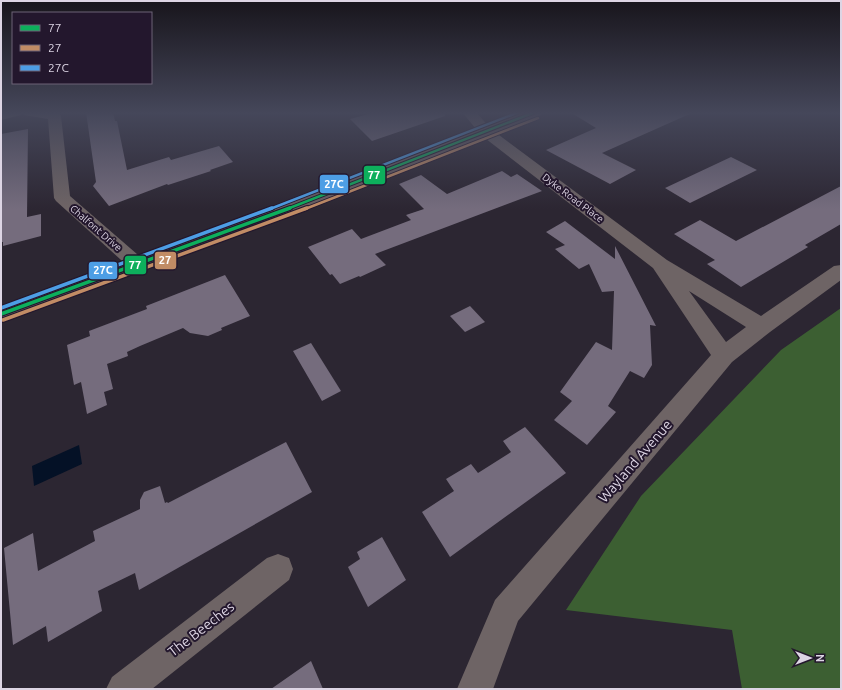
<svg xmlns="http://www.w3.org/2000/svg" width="842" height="690" viewBox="0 0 842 690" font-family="Ubuntu,sans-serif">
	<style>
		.forest { fill: #3c5f32 }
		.water { fill: #041126 }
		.building { fill: #756c7d }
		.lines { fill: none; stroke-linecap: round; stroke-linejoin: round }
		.street { fill: #6e6465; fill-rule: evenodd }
		.secondary { fill: #685d61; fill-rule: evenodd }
		.bus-1-far1-casing { stroke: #23172d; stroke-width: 4.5 }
		.bus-1-casing { stroke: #23172d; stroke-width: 6 }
		.bus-2-far1-casing { stroke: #23172d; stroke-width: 4.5 }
		.bus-2-casing { stroke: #23172d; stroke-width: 6 }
		.bus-3-far1-casing { stroke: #23172d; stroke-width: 4.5 }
		.bus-3-casing { stroke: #23172d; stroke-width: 6 }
		.bus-1-far1 { stroke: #0daf5c; stroke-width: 2.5 }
		.bus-1 { stroke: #0daf5c; stroke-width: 3.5 }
		.bus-2-far1 { stroke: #c18c65; stroke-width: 2.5 }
		.bus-2 { stroke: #c18c65; stroke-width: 3.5 }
		.bus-3-far1 { stroke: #4d9ee5; stroke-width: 2.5 }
		.bus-3 { stroke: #4d9ee5; stroke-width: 3.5 }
		.labels { text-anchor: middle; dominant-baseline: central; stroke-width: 4; stroke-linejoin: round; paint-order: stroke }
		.far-street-label { font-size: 10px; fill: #ddd5e4; stroke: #23172d }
		.near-street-label { font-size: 14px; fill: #ddd5e4; stroke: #23172d }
		.line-badge { stroke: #23172d; stroke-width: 1.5 }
		.badge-label { font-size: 11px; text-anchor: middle; font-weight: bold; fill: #fff }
	</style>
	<rect width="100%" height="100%" fill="#2c2632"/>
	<path class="forest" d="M841 308V689H742L732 630 566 610 641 496 781 350Z"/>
	<path class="water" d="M79 445 82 464 34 486 32 466Z"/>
	<path class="building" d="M86 112H113L115 121H117L127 170 169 157 171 160 219 146 233 162 210 170 211 171 168 185 167 184 109 206 93 186 96 182Z
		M376 112H444L445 116 372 141 350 119Z
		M570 112H694L602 153 636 170 610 184 546 150 596 128Z
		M28 129 27 217 41 214V236L3 246V242H1V134Z
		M731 157 757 170 690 203 665 188Z
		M502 171 511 177 517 174 542 191 375 254 386 265 360 277 359 276 340 284 332 274 330 275 308 247 352 229 361 239 411 220 406 215 424 209 399 184 421 175 447 194Z
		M841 186V224L805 245 808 247 741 287 707 264 715 260 674 234 700 220 736 241Z
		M565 221 615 259V246L656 326 650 325 652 365 644 378 630 371 608 406 616 412 587 445 554 420 572 401 560 392 596 342 612 350 614 291 602 292 589 264 579 269 555 249 565 245 546 232Z
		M225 275 250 316 221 328 222 330 208 336 190 333 183 328 140 346 127 352 128 356 107 364 113 389 104 392 107 405 87 414 81 382 74 385 67 345 90 336 89 331 147 309 146 306Z
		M470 306 485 322 465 332 450 316Z
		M311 343 341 391 322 401 293 351Z
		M525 427 566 473 450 557 422 512 454 491 446 479 471 464 478 473 511 452 503 441Z
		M286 442 312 492 139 590 135 573 98 591 102 611 48 642 46 626 13 645 4 548 33 533 38 571 95 541 93 531 140 509V500L144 492 160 486 165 503 167 502 168 503Z
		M382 537 406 580 368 607 348 567 360 559 357 552Z
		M311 661 323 689H271Z"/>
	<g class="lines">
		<path class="street" d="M1 112H22L21 115 1 120Z
			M23 112 59 113 61 116 70 196 145 261 147 265 145 269 138 271 131 269 56 201 54 198 48 119 24 115Z
			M462 112H476L491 129 667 260 761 316 834 266 841 265V280L770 332 732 362 518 621 493 689H457L495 600 711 355 653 268 481 135ZM689 291 746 327 726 342Z
			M278 554 289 558 293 569 289 580 152 689H106L112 677 267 558Z"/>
		<path class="secondary" d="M523 112H542L541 115 275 220 1 322V306L263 212Z"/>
		<g class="bus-1-far1-casing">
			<path id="bus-1-far1" d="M287 209 535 112"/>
		</g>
		<g class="bus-1-casing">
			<path id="bus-1" d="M1 314 290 208"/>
		</g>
		<g class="bus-2-far1-casing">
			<path id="bus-2-far1" d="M305 209 538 118"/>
		</g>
		<g class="bus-2-casing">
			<path id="bus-2" d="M3 320 307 208"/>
		</g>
		<g class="bus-3-far1-casing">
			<path id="bus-3-far1" d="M270 209 519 112"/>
		</g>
		<g class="bus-3-casing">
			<path id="bus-3" d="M1 308 272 208"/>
		</g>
		<use href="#bus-1-far1" class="bus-1-far1"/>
		<use href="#bus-1" class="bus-1"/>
		<use href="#bus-2-far1" class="bus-2-far1"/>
		<use href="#bus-2" class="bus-2"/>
		<use href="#bus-3-far1" class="bus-3-far1"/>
		<use href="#bus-3" class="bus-3"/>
	</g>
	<linearGradient id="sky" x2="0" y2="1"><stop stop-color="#18151c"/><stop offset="0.54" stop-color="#45475a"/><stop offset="1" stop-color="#45475a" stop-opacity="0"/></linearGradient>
	<rect width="842" height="209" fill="url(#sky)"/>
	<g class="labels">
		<g class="far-street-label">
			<text transform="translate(573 198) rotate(37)">Dyke Road Place</text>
			<text transform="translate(96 228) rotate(41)">Chalfont Drive</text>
		</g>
		<g class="near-street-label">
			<text transform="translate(635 461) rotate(-49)">Wayland Avenue</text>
			<text transform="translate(201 629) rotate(-38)">The Beeches</text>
		</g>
	</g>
	<g class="line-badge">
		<rect x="363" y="165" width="23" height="20" rx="4" fill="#0daf5c"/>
		<rect x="319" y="174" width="30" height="20" rx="4" fill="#4d9ee5"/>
		<rect x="154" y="251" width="23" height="19" rx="4" fill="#c18c65"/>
		<rect x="124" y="255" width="23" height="20" rx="4" fill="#0daf5c"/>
		<rect x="88" y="261" width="30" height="19" rx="4" fill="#4d9ee5"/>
	</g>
	<g class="badge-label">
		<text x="374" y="179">77</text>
		<text x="334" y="188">27C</text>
		<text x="165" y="264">27</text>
		<text x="135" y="269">77</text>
		<text x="103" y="274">27C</text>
	</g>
	<rect width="842" height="690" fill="none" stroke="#ddd5e4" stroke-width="4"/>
	<rect x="12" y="12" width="140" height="72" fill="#23172d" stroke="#6d6376"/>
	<rect x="20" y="25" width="20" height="6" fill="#0daf5c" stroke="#6d6376"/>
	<text x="48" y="32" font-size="12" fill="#ddd5e4">77</text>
	<rect x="20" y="45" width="20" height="6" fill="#c18c65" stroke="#6d6376"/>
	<text x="48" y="52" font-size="12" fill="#ddd5e4">27</text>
	<rect x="20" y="65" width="20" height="6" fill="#4d9ee5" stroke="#6d6376"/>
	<text x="48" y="72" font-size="12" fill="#ddd5e4">27C</text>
	<g transform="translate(810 658) rotate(90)" stroke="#23172d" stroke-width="3" paint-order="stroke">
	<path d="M0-3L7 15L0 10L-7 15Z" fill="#ddd5e4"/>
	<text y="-6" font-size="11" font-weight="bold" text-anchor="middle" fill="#ddd5e4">N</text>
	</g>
</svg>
